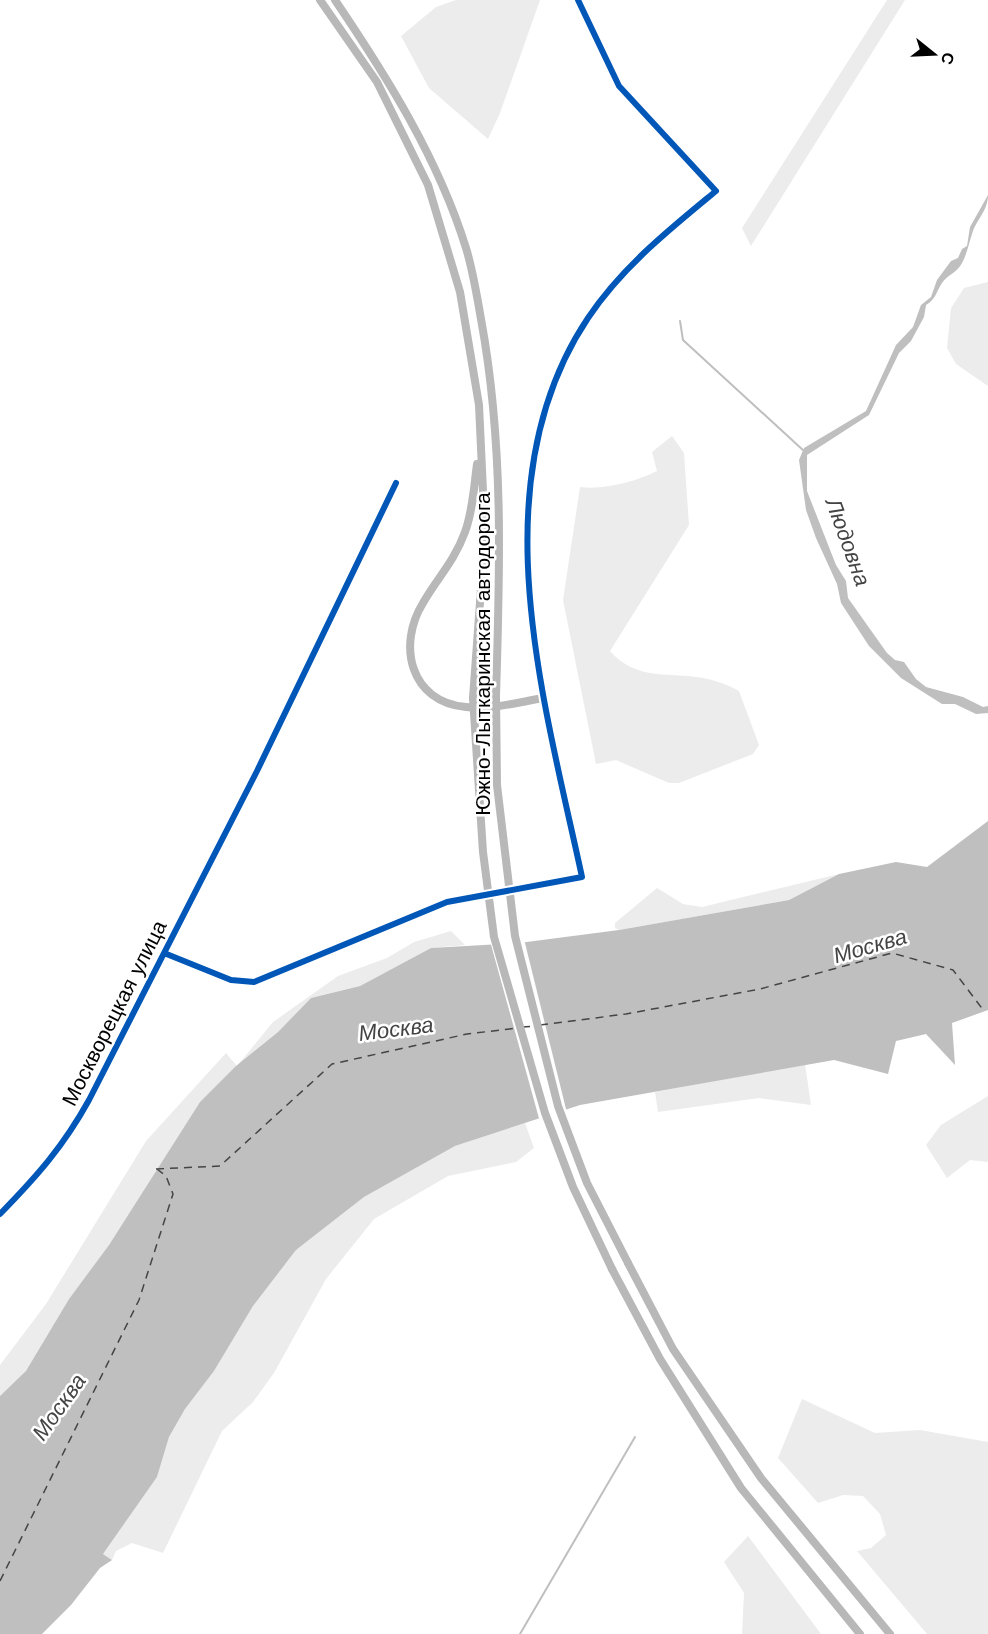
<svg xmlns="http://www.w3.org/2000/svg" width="988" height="1634" viewBox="0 0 988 1634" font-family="'Work Sans',sans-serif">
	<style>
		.green { fill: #ececec }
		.water { fill: #bfbfbf }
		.pier { fill: #fff }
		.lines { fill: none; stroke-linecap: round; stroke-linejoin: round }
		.stream { stroke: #bfbfbf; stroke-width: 2 }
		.ferry { stroke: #444; stroke-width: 1.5; stroke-dasharray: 8 6; stroke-linecap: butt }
		.street { stroke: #bebebe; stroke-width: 6 }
		.secondary { stroke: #b8b8b8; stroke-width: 8 }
		.secondary-bridge { stroke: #b8b8b8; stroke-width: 8 }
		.cycleway-casing { stroke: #fff; stroke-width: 10 }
		.cycleway { stroke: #0057b8; stroke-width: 6 }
		.labels { text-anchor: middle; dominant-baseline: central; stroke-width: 5; stroke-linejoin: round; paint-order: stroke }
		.street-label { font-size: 21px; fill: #000; stroke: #fff }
		.water-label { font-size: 22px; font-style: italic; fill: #444; stroke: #fff }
	</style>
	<rect width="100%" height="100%" fill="#fff"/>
	<path class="green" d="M456 0H540L500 113 488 139 429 88 401 36 436 7Z
		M887 0H905L751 246 742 228Z
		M988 282V386L956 364 947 348 951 308 964 288Z
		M672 436 684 453 689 525 610 651C636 681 669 672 703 678 715 680 728 685 739 691L759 745 753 754 679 783H669L616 760 596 764 563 600 580 487C604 490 635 482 657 471L652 452Z
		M839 874 789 900 619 930 615 928V923L657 888 683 904 702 907Z
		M451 931 465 945 431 948 360 986 311 998 278 1032 200 1102 109 1245 69 1299 26 1372 0 1396V1365L46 1304 146 1141 226 1053 237 1066 273 1022 338 976 387 958 414 942Z
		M805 1064 811 1105 759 1098 658 1112 655 1092Z
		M988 1096V1162L970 1160 947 1178 926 1145 941 1125Z
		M525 1123 534 1148 516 1162 448 1176 374 1219 326 1279 274 1373 253 1402 222 1431 163 1553 132 1543 116 1551 112 1560 103 1554 157 1477 169 1437 185 1409 214 1371 253 1306 296 1250 364 1197 455 1146Z
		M802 1399 875 1433 920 1430 988 1442V1634H927L857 1551 871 1548 886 1535 880 1514 863 1496 843 1495 818 1503 778 1458Z
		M748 1536 821 1634H742L744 1593 724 1562Z"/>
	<path class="water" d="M988 195C988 211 976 220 972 234 968 246 967 254 962 263 958 272 947 275 942 283 936 292 936 299 926 305L924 317 911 341 899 353 869 415 807 455V491L836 565 846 581 848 598 887 653 895 660 904 662 916 679 926 687 963 697 983 707 988 706V713L976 714 955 704H942L901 678 869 646 841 603 837 584 816 538 806 510 799 460 804 448 866 411 896 345 913 327 921 305 931 297 937 280 951 261 958 258 962 249 967 246 970 227Z
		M988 821V1010L952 1023 955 1065 926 1034 896 1041 888 1074 834 1060 580 1105 455 1146 364 1197 296 1250 253 1306 214 1371 185 1409 169 1437 157 1477 103 1554 112 1560 100 1568 71 1605 42 1634H0V1396L26 1371 69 1299 109 1245 200 1102 236 1066 278 1032 311 998 360 986 431 948 519 943 619 930 789 900 839 874 896 862 927 867Z"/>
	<path class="pier" d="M524 939 567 1113 540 1122 490 941Z"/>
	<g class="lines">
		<path class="stream" d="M680 321 683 340 804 451
			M520 1634 635 1437"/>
		<path class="ferry" d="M540 1025 626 1014 760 989 892 953 953 970 984 1011
			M522 1027 535 1026
			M156 1169 220 1166 332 1064 467 1034 518 1028
			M0 1581 139 1300 173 1194 166 1176 157 1169"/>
		<path class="street" d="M164 953 231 980 254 982 447 902 582 877C544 700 478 482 588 318 622 267 670 229 716 191L619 86 578 0
			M0 1214C37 1176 63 1147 89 1100L257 771 396 483"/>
		<path class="secondary" d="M320 0 377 82 428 185 460 292 479 405 485 534 473 698
			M335 0C387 77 438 158 466 248 473 271 477 296 481 319 504 444 500 569 496 695
			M477 464C474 486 473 510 465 532 454 562 438 577 423 603 397 645 410 702 466 707 491 710 519 702 544 698
			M628 1263 673 1349 761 1478 890 1634
			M612 1269 660 1359 741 1488 860 1634"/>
		<path class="secondary-bridge" d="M496 695 497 785 515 936 558 1106 587 1183 628 1263
			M473 698 483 852 494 937 545 1113 573 1187 612 1269"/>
		<g class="cycleway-casing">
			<path id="cycleway" d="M164 953 231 980 254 982 447 902 582 877C544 700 478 482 588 318 622 267 670 229 716 191L619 86 578 0
				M0 1214C37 1176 63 1147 89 1100L257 771 396 483"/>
		</g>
		<use href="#cycleway" class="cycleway"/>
	</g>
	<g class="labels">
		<g class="street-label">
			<text transform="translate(482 654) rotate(-90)">Южно-Лыткаринская автодорога</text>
			<text transform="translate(114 1013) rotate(-63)">Москворецкая улица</text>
		</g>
		<g class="water-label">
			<text transform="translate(848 542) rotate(70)">Людовна</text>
			<text transform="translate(870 946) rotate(-16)">Москва</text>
			<text transform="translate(396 1029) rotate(-7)">Москва</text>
			<text transform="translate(59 1407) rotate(-55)">Москва</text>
		</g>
	</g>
	<g transform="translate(934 54) rotate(108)" stroke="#ffffff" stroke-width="4.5" paint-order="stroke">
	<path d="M0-4.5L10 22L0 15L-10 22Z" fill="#000000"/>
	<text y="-9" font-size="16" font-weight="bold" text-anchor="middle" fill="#000000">С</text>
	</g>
</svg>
